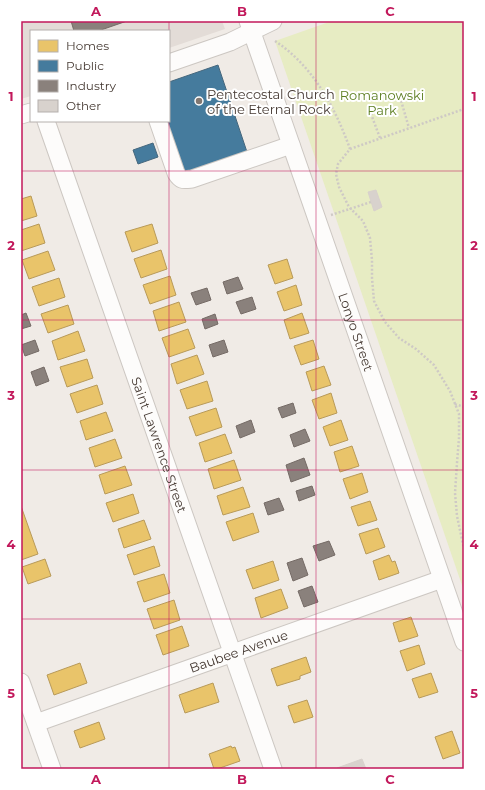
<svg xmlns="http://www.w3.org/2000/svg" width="485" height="790" viewBox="0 0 485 790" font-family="Montserrat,sans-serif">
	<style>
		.industrial { fill: #e3dcd7 }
		.green { fill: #e7ecc3 }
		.homes { fill: #e9c46a; stroke: #b89a59 }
		.public { fill: #457b9d; stroke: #45677d }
		.industry { fill: #8a817c; stroke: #756b66 }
		.building { fill: #d8d2cd; stroke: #d8d1cc }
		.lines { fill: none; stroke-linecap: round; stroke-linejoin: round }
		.minor-casing { stroke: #ccc7c2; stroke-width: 19 }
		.path { stroke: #cec9c5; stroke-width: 2.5; stroke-dasharray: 2 2; stroke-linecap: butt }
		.minor { stroke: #fdfcfb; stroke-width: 17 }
		.grid { fill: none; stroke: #c2185b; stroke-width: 1; stroke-opacity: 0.55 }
		.poi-dot { fill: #817771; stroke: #fff; stroke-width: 1.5 }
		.labels { text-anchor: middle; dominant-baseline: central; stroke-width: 4; stroke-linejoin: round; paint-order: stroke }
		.poi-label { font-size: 13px; fill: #453932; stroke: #fff; text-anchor: start }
		.park-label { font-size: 13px; fill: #5b7d20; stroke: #fff }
		.street-label { font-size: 13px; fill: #453932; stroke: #fff }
		.neatline { fill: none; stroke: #c2185b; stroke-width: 1.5 }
		.grid-label { font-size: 13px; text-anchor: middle; font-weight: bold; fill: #c2185b }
	</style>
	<rect width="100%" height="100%" fill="#f0ebe6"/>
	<path class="industrial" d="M21 21H222L225 29 169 48V31H31V96L21 99Z"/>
	<path class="green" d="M332 21H464V591L275 41Z"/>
	<path class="homes" d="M31 196 37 216 21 221V199Z
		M39 224 45 243 21 251V230Z
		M152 224 158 243 132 252 125 232Z
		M161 250 167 269 141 278 134 259Z
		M48 251 55 270 29 279 22 260Z
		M287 259 293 278 275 284 268 265Z
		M170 276 176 295 150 304 143 285Z
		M59 278 65 297 39 306 32 287Z
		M296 285 302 305 284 311 277 292Z
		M179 302 186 322 159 331 153 311Z
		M68 305 74 324 48 333 41 314Z
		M302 313 309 333 290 339 284 320Z
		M188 329 195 348 169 357 162 338Z
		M78 331 85 351 58 360 52 341Z
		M313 340 319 359 301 365 294 346Z
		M197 355 204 374 177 384 171 364Z
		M87 359 93 378 67 387 60 367Z
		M324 366 331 385 312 391 306 372Z
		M207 381 213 401 187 409 180 390Z
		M97 385 103 404 77 413 70 394Z
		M331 393 337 413 319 419 312 400Z
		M216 408 222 427 196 436 189 417Z
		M106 412 113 431 86 440 80 421Z
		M341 420 348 440 330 446 323 427Z
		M225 434 232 453 205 462 199 443Z
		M115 439 122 458 95 467 89 448Z
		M352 446 359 466 340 472 334 452Z
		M234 460 241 480 214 489 208 469Z
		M125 466 132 485 105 494 99 475Z
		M362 473 368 492 350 499 343 479Z
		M243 487 250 507 223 515 217 496Z
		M133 494 139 513 113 522 106 503Z
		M370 501 377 520 358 526 351 507Z
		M21 506 38 554 21 560Z
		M253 513 259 532 233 541 226 522Z
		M144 520 151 539 124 548 118 529Z
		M378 528 385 547 366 554 359 534Z
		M154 546 160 566 134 575 127 555Z
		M389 555 392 562 395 561 399 573 379 580 373 561Z
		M45 559 51 576 28 584 22 567Z
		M273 561 279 580 253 589 246 570Z
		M164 574 170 593 144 602 137 582Z
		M281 589 288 608 261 618 255 598Z
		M174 600 180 620 154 629 147 609Z
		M411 617 418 636 399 642 393 623Z
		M182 626 189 646 163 655 156 635Z
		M419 645 425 664 407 671 400 651Z
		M306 657 311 672 300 676V679L277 686 271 669Z
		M80 663 87 683 54 695 47 675Z
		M431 673 438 692 419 698 412 679Z
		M213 683 219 702 185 713 179 695Z
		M307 700 313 717 294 723 288 706Z
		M99 722 105 739 80 748 74 731Z
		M452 731 460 753 443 759 435 737Z
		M231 746 232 748 235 747 240 761 217 769H214L209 754Z"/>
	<path class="public" d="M218 65 247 152 182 174 164 121H169V82Z
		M153 143 158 157 138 164 133 150Z"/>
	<path class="industry" d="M71 21H127L98 31H74Z
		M238 277 243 289 227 294 223 282Z
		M207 288 211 300 196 305 191 293Z
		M252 297 256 309 241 314 236 302Z
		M26 313 31 326 21 329V315Z
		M215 314 218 324 205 329 202 319Z
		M35 340 39 351 25 356 21 345Z
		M224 340 228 352 213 357 209 345Z
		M44 367 49 381 36 386 31 372Z
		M293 403 296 413 282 418 278 408Z
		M251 420 255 432 240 438 236 426Z
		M305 429 310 441 294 447 290 435Z
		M304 458 310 475 291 482 286 465Z
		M312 486 315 495 299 501 296 491Z
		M279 498 284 510 268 515 264 503Z
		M329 541 335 555 319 561 313 546Z
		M302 558 308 575 293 581 287 563Z
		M312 586 318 602 304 607 298 591Z"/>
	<path class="building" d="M376 190 382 207 374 211 368 192Z
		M362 759 366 769H337V768Z"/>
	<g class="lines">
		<g class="minor-casing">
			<g id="minor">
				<path id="s1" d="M248 21 464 642"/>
				<path d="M169 63 230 42 273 21"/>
				<path d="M21 115 31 112"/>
				<path id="s2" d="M46 121 273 769"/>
				<path d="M158 121 176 173C181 181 183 180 192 179L291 145"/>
				<path d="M21 682 52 769"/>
				<path id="s3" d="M36 723 219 658 442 579"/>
			</g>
		</g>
		<path class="path" d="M275 41C313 66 335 107 350 149L338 164 336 174 339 187 349 207 363 221 370 238 372 260V278L374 301 385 322 399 338 416 349 434 365 450 391 459 414V438L457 463 455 493 457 516 464 549
			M400 97 409 128
			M368 106 380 138
			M350 149 464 109
			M331 215 371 202
			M455 404 464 407"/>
		<use href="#minor" class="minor"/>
	</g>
	<path class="grid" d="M169 21V31M316 21V769M169 31V121M169 121V769M21 171H464M21 320H464M21 470H464M21 619H464"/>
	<circle class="poi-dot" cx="199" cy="101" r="4"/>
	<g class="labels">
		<g class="poi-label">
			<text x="207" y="94">Pentecostal Church<tspan x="207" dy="15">of the Eternal Rock</tspan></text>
		</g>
		<g class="park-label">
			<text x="382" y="95">Romanowski<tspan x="382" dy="15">Park</tspan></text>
		</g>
		<g class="street-label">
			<text stroke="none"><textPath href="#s1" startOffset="329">Lonyo Street</textPath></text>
			<text stroke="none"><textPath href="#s2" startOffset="343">Saint Lawrence Street</textPath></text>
			<text stroke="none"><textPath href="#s3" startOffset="215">Baubee Avenue</textPath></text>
		</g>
	</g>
	<rect width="485" height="790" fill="none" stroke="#ffffff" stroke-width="44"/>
	<rect x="30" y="30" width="140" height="92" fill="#ffffff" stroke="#b5b0ad"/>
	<rect x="38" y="40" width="20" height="12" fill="#e9c46a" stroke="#b5b0ad"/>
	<text x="66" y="50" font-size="12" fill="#453932">Homes</text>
	<rect x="38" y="60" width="20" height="12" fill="#457b9d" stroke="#b5b0ad"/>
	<text x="66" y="70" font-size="12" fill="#453932">Public</text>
	<rect x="38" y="80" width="20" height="12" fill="#8a817c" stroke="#b5b0ad"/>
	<text x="66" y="90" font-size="12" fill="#453932">Industry</text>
	<rect x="38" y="100" width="20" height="12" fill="#d8d2cd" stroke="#b5b0ad"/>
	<text x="66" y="110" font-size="12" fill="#453932">Other</text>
	<rect x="22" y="22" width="441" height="746" class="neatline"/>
	<g class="grid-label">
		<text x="96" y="16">A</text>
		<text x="242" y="16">B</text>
		<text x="390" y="16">C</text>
		<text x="11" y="101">1</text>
		<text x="474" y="101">1</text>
		<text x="11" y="250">2</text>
		<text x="474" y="250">2</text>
		<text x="11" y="400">3</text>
		<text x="474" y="400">3</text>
		<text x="11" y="549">4</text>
		<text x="474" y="549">4</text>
		<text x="11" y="698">5</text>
		<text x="474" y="698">5</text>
		<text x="96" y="784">A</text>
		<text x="242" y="784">B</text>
		<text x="390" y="784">C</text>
	</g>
</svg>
